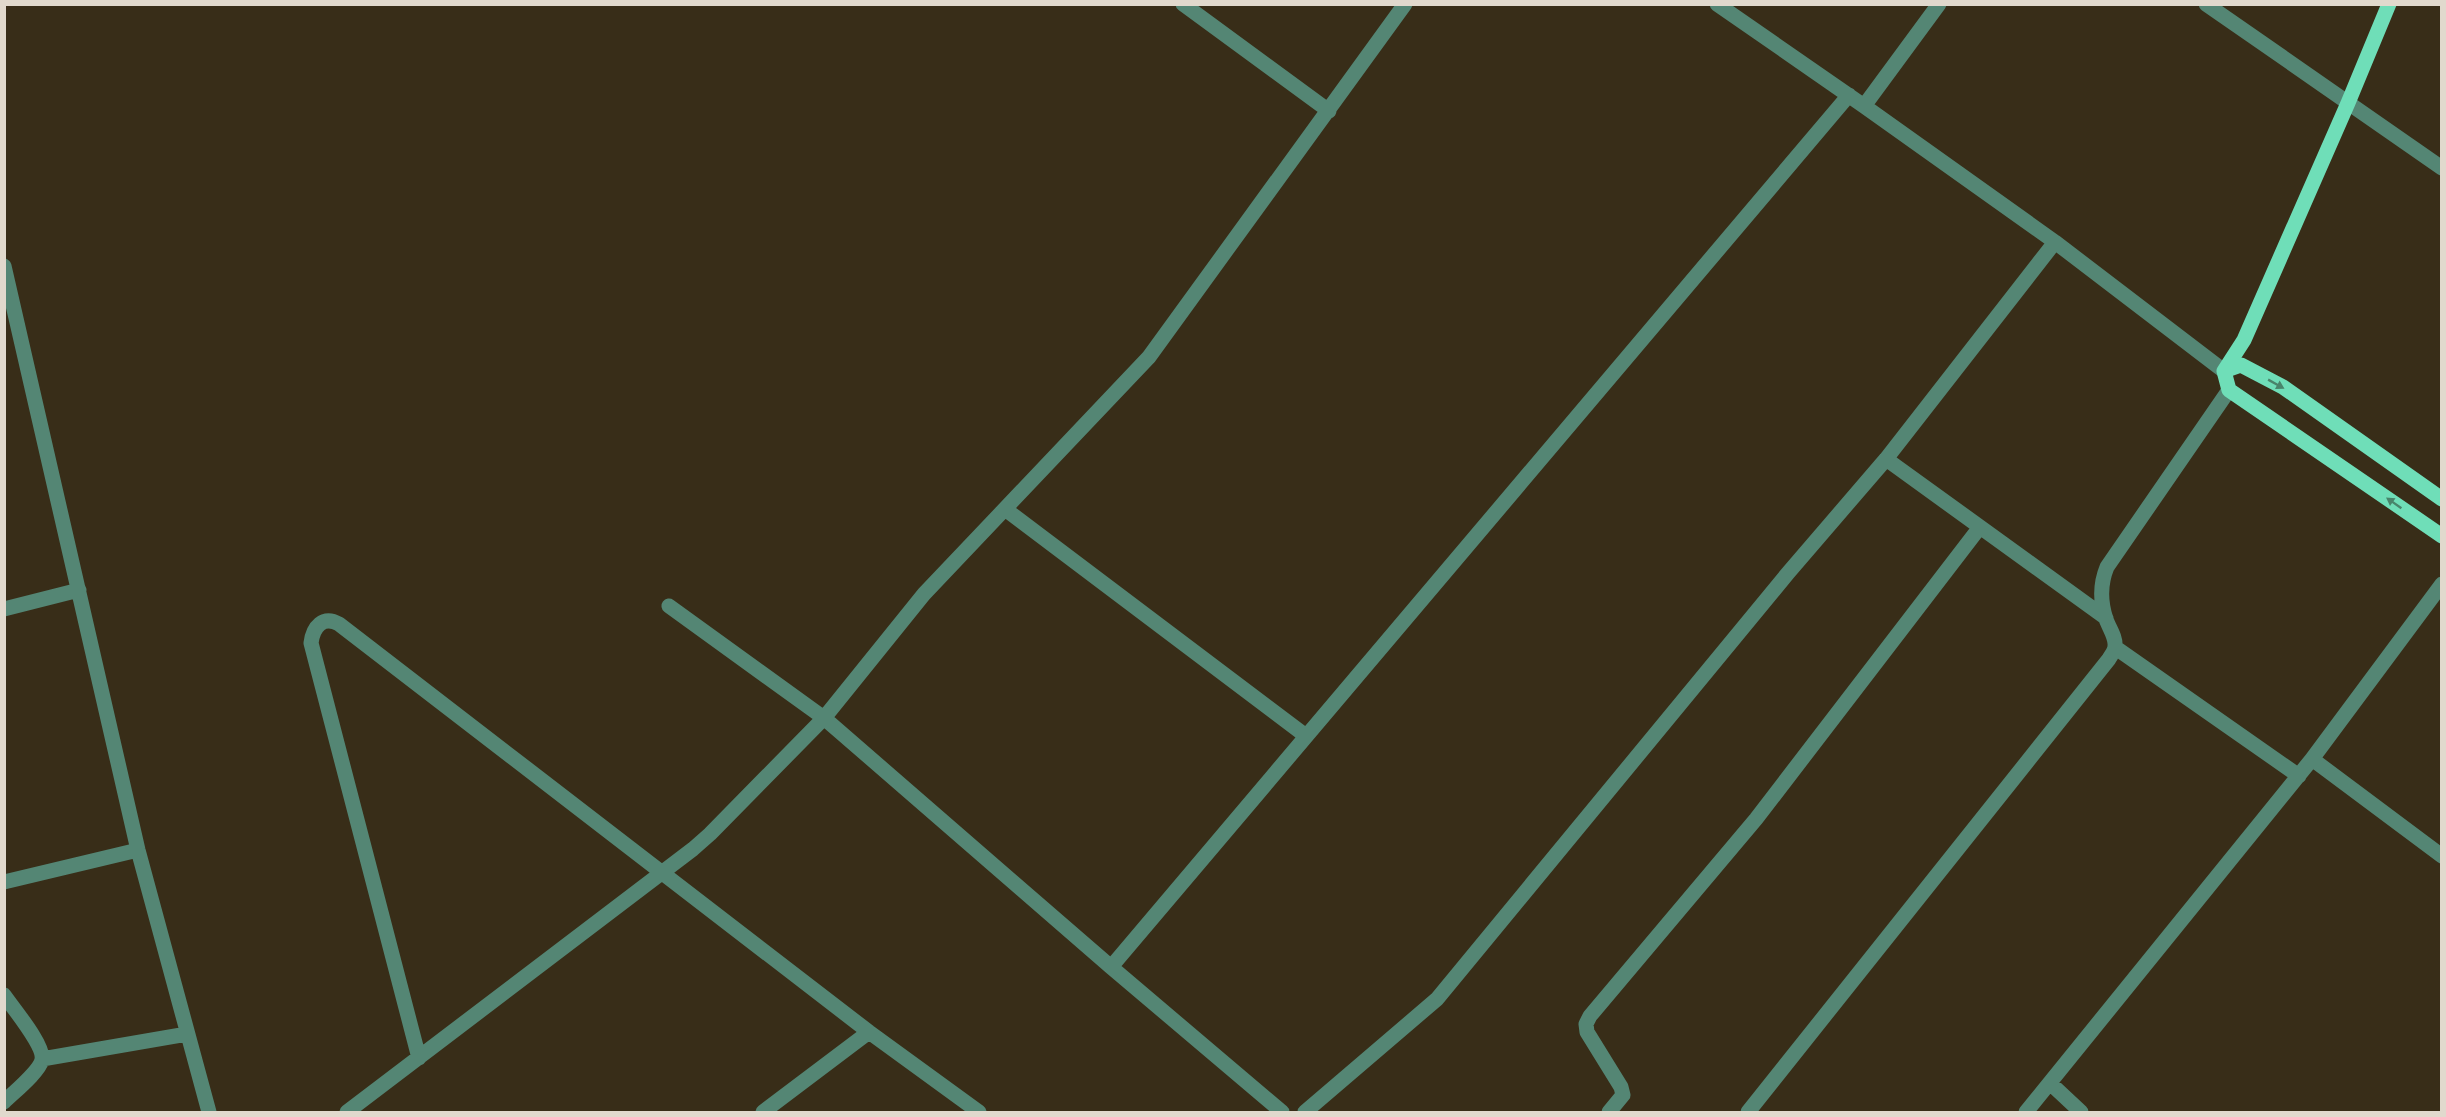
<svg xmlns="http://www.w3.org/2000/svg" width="2446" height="1117" viewBox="0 0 2446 1117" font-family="'DM Sans',sans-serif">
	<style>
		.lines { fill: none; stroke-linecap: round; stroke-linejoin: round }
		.minor { stroke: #548674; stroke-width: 15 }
		.major { stroke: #6fdeb8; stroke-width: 15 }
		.oneway { fill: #49846b }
	</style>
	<rect width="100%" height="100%" fill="#382d18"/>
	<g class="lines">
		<path class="minor" d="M1183 4 1329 111
			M1717 4 1864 106 2055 242 2224 371
			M2206 4 2442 168
			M1864 106 1939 4
			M4 266 138 850 209 1112
			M1886 459 2106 618
			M1005 509 1306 736
			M669 606 824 718 1111 967 1282 1112
			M4 609 79 590
			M2116 648 2299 776
			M2312 759 2442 856
			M4 882 138 850
			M1111 967 1849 95
			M4 995C13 1008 45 1046 42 1060 39 1072 14 1092 4 1102
			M419 1058 311 643C313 627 323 615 339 624L869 1032 979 1112
			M42 1059 187 1034
			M2050 1083 2081 1112
			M347 1112 693 849 710 834 824 718 924 594 1149 357 1405 4
			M763 1112 869 1032
			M1305 1112 1437 999 1788 573 1886 459 2055 242
			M1609 1112 1623 1095 1621 1087 1587 1032 1586 1024 1590 1016 1756 819 1980 527
			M1748 1112 2109 659C2111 655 2115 651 2115 646 2116 637 2109 628 2106 619 2100 601 2100 584 2107 567L2229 390
			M2026 1112 2312 759 2442 584"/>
		<path class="major" d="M2389 4 2348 103 2244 340 2224 371 2229 390 2442 536
			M2224 371 2241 365 2283 387 2442 499"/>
	</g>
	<defs><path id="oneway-solid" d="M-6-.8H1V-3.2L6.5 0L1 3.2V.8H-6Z" transform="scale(1.5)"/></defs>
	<g class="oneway">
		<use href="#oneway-solid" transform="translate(2276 384) rotate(29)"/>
		<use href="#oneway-solid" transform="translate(2394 503) rotate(-145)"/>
	</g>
	<rect width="2446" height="1117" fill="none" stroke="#e1d9cd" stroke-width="12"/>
</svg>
